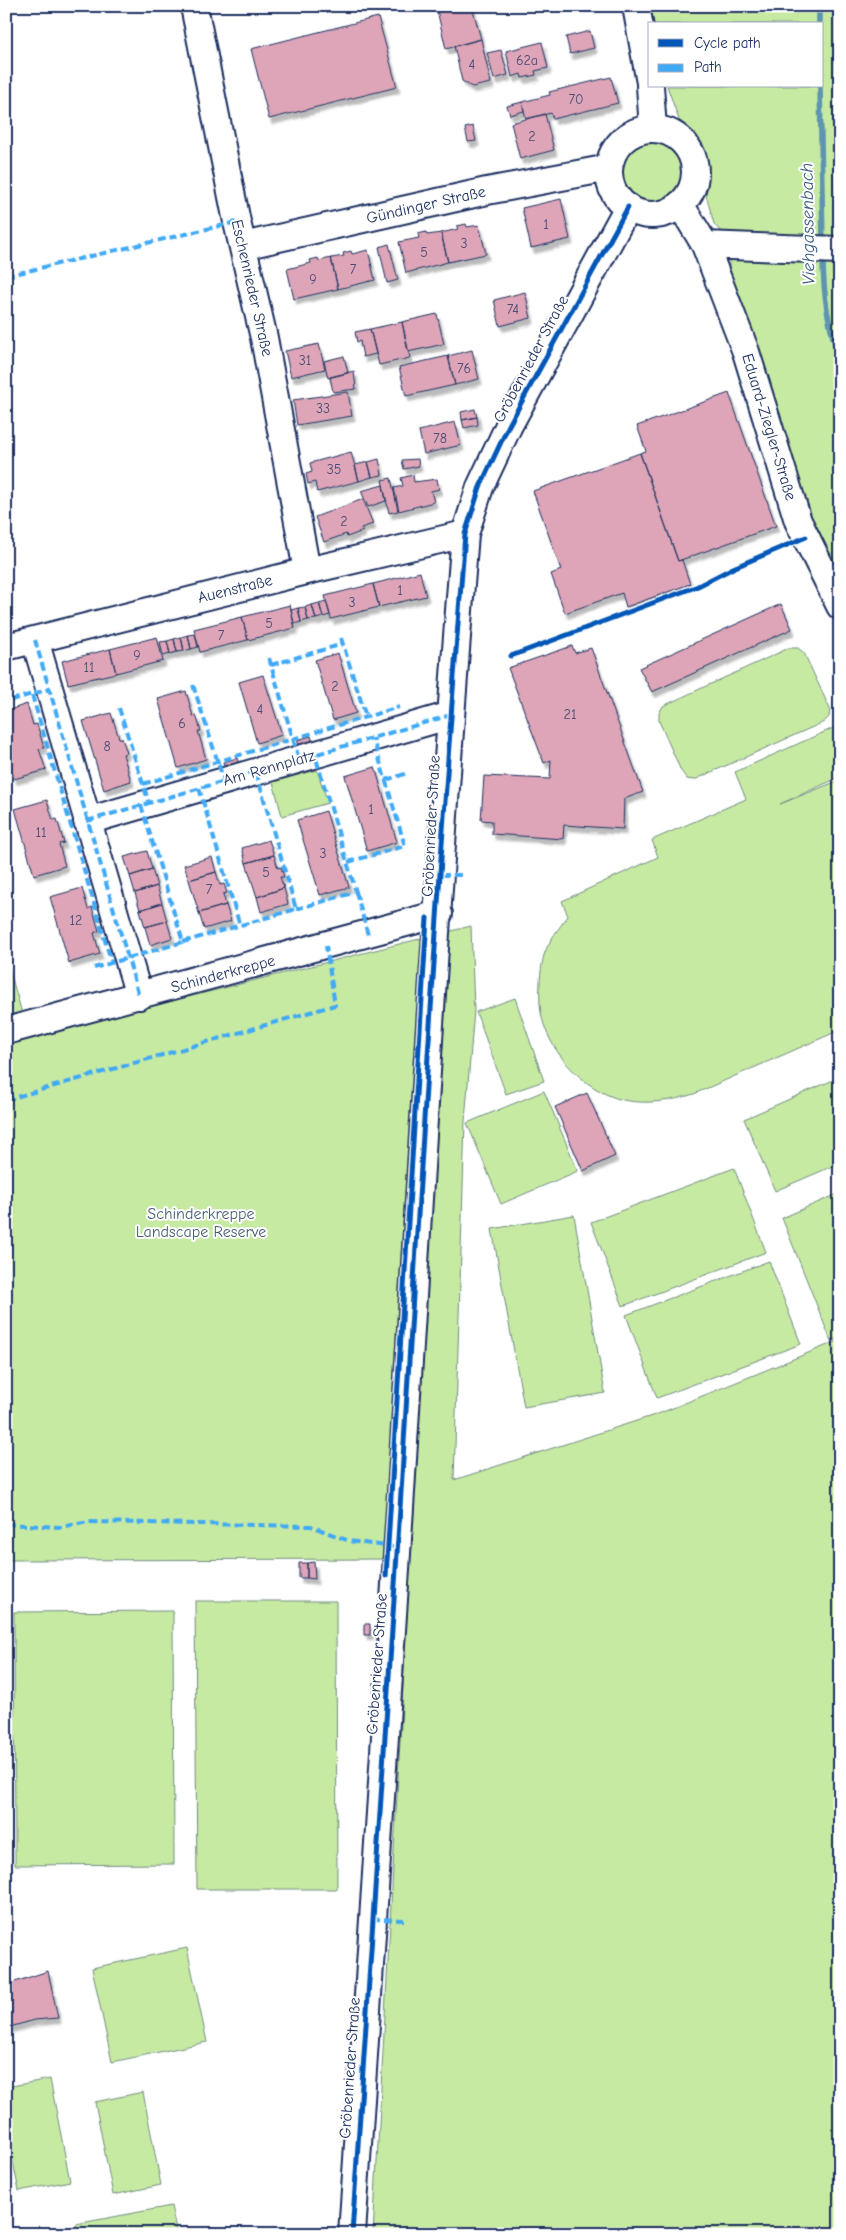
<svg xmlns="http://www.w3.org/2000/svg" width="846" height="2240" viewBox="0 0 846 2240" font-family="'Comic Neue',sans-serif">
	<style>
		.green { fill: #c7eaa3; stroke: #718c80 }
		.lines { fill: none; stroke-linecap: round; stroke-linejoin: round }
		.stream { stroke: #5d94b0; stroke-width: 5.5 }
		.building { fill: #dda5b7; stroke: #1b2f5e; filter: url(#shadow) }
		.minor-casing { stroke: #1b2f5e; stroke-width: 30 }
		.minor { stroke: #fff; stroke-width: 26 }
		.quiet { stroke: #3fa9f5; stroke-width: 4; stroke-dasharray: 8 4; stroke-linecap: butt }
		.cycleway-casing { stroke: #fff; stroke-width: 8 }
		.cycleway { stroke: #0057b8; stroke-width: 5 }
		.labels { text-anchor: middle; dominant-baseline: central; stroke-width: 4; stroke-linejoin: round; paint-order: stroke }
		.number-label { font-size: 14px; fill: #4c4c74 }
		.street-label { font-size: 16px; fill: #1b2f5e; stroke: #fff }
		.park-label { font-size: 16px; fill: #465e6f; stroke: #fff }
		.water-label { font-size: 18px; font-style: italic; fill: #365980; stroke: #fff }
	</style>
	<defs>
		<filter id="shadow"><feDropShadow dx="3" dy="5.5" stdDeviation="1" flood-color="#0004"/></filter>
	</defs>
	<rect width="100%" height="100%" fill="#fff"/>
	<filter id="ink" filterUnits="userSpaceOnUse"><feTurbulence type="fractalNoise" baseFrequency=".02" numOctaves="2"/><feDisplacementMap in="SourceGraphic" scale="10" xChannelSelector="R" yChannelSelector="G"/><feConvolveMatrix kernelMatrix="1 2 1 2 8 2 1 2 1" color-interpolation-filters="sRGB"/></filter>
	<g filter="url(#ink)">
		<path class="green" d="M650 6H835C835 87 828 171 840 251V581L823 550 794 474 729 276V241L714 224 706 195 707 166 697 135 679 120 667 86H822V24H654Z
			M623 172a29 29 0 1 1 58 0a29 29 0 1 1-58 0Z
			M789 648H798L804 653 830 709 829 717 824 722 694 780 687 779 681 771 659 721V713L663 706Z
			M840 725V777L780 804 840 780V1030L694 1094C671 1101 648 1105 623 1100 583 1091 542 1046 540 1004 539 989 540 970 544 955 549 940 559 928 568 916L562 901 658 857 652 840 746 799 735 772Z
			M317 770 328 803 282 816 273 782Z
			M471 926 474 1010 465 1121 454 1480 658 1414 840 1340V2234H373L410 1559 6 1560V958L29 1037Z
			M515 998 544 1081 506 1094 476 1012Z
			M840 1077V1163L775 1191 744 1119Z
			M544 1091 578 1171 501 1204 467 1123Z
			M734 1168 766 1252 623 1306 591 1222Z
			M840 1193V1338L831 1341 782 1218Z
			M574 1215 605 1393 524 1407 492 1229Z
			M769 1261 801 1344 657 1398 626 1315Z
			M195 1601H336L337 1889H197Z
			M173 1611 174 1864 15 1865 14 1612Z
			M187 1948 207 2042 112 2062 92 1968Z
			M50 2079 70 2181 19 2191 6 2127V2087Z
			M143 2092 161 2185 113 2195 95 2102Z
			M171 2206 177 2234H78L76 2224Z"/>
		<g class="lines">
			<path class="stream" d="M819 6V24
				M820 86 823 242
				M823 256C823 292 827 325 840 359"/>
		</g>
		<path class="building" d="M436 6H472L481 39 446 49Z
			M378 17 397 87 269 119 251 49Z
			M590 31 594 48 570 54 566 37Z
			M481 39 491 83 472 87 462 81 454 46Z
			M542 42 548 68 535 71 536 75 522 78 521 74 512 77 506 51Z
			M501 50 508 75 494 79 487 53Z
			M611 77 618 103 553 119 551 113 526 119 522 102 550 95 549 92Z
			M522 102 524 111 510 115 507 106Z
			M545 114 554 150 520 159 511 123Z
			M473 126 476 141 468 142 465 128Z
			M561 199 570 239 531 248 522 208Z
			M466 224 467 227 479 225 486 254 448 262 441 233 458 229 457 226Z
			M426 232 427 235 441 233 448 262 406 273 399 242 419 238 418 234Z
			M389 244 398 280 387 283 379 247Z
			M368 250 375 280 338 289 331 258 344 256 343 253 351 251 352 254Z
			M318 258 319 261 331 258 338 289 294 299 287 269 311 263 310 260Z
			M525 292 531 318 500 326 494 300Z
			M437 314 444 344 408 352 402 322Z
			M402 322 410 358 379 365 370 329Z
			M370 329 376 354 363 357 360 341 357 342 355 332Z
			M319 344 325 369 291 377 285 351Z
			M472 350 479 379 455 385 448 356Z
			M344 356 348 373 328 378 324 361Z
			M448 356 455 385 406 396 399 367Z
			M354 371 356 389 333 392 330 377Z
			M348 392 352 416 297 425 293 400Z
			M729 393 776 526 678 561 640 453 646 451 637 426Z
			M475 409 477 417 462 420 461 412Z
			M477 417 478 425 464 428 462 420Z
			M455 422 461 445 424 454 419 431Z
			M351 452 359 481 317 492 315 482 308 484 306 474 312 472 310 463Z
			M640 453 678 561 682 560 690 584 626 607 622 593 565 613 551 574 561 570 533 491Z
			M379 459 382 475 372 477 368 462Z
			M418 459 419 466 404 469 402 460Z
			M368 462 372 477 359 481 355 465Z
			M413 475 414 482 437 479 439 489 431 491 434 502 399 511 394 488 403 486 401 478Z
			M391 478 398 511 389 513 382 480Z
			M383 485 386 501 368 507 361 491Z
			M363 499 373 524 361 528 363 531 347 537 346 534 324 542 315 517Z
			M420 572 426 596 379 607 373 584Z
			M373 584 379 607 331 619 325 596Z
			M326 601 330 615 323 617 319 603Z
			M319 603 323 617 316 619 312 605Z
			M781 604 792 629 652 692 639 668Z
			M290 605 295 628 248 640 242 617Z
			M312 605 316 619 308 620 305 607Z
			M305 607 308 620 301 622 298 608Z
			M298 608 301 622 294 624 291 610Z
			M242 617 248 640 200 652 194 629Z
			M195 634 198 647 191 649 188 635Z
			M188 635 191 649 184 651 181 637Z
			M157 637 163 661 116 673 110 649Z
			M181 637 184 651 177 652 174 639Z
			M174 639 177 652 170 654 167 641Z
			M167 641 170 654 163 656 160 642Z
			M572 646 575 653 591 648 643 792 624 799 623 829 564 825 563 839 492 834V821L481 820 484 776 550 779 551 760 544 763 508 668Z
			M110 649 116 673 68 684 62 661Z
			M338 653 356 713 333 720 315 660Z
			M263 675 282 735 257 743 239 682Z
			M186 691 193 716 196 715 201 731H198L206 759 178 768 158 699Z
			M27 704 33 725 37 724 44 748 39 749 46 770 14 779 6 751V711Z
			M111 713 119 738H122L127 753 123 754 131 781 104 790 83 721Z
			M311 736 314 747 301 751 297 740Z
			M237 758 240 769 226 773 223 762Z
			M375 767 397 842 367 851 345 776Z
			M47 800 53 820 57 819 64 843 59 844 65 866 34 875 15 809Z
			M326 811 349 887 320 895 297 820Z
			M269 840 274 855 246 863 242 848Z
			M147 851 152 869 130 876 124 857Z
			M274 855 278 868 281 867 284 877H280L284 888 257 897 246 863Z
			M212 857 216 872 189 880 184 865Z
			M152 869 157 886 135 893 130 876Z
			M216 872 220 885 224 884 227 893 223 894 226 905 199 913 189 880Z
			M157 886 162 903 140 910 135 893Z
			M82 888 88 909 92 907 99 931 94 933 100 954 69 963 50 897Z
			M284 888 288 904 261 912 257 897Z
			M162 903 167 921 145 927 140 910Z
			M226 905 231 921 204 929 199 913Z
			M167 921 172 938 150 945 145 927Z
			M587 1093 615 1156 583 1171 555 1107Z
			M314 1562 315 1579 307 1578V1563Z
			M299 1563H307V1578H299Z
			M364 1624H370V1635H364Z
			M48 1971 58 2018 35 2020 6 2028V1985Z"/>
		<g class="lines">
			<g class="minor-casing">
				<path id="minor" d="M194 6 237 222 264 338 307 571
					M636 6 650 83
					M650 86 653 129
					M609 172a43 43 0 1 1 86 0a43 43 0 1 1-86 0Z
					M680 204 705 245 746 352 798 521 840 606
					M705 245 840 250
					M243 246 487 191 609 168
					M35 640 139 996
					M6 647 307 571 465 534
					M87 821 451 715
					M6 1031 439 914
					M352 2234C368 1992 385 1750 400 1508 420 1183 439 858 465 534L480 487 509 425 628 207"/>
			</g>
			<use href="#minor" class="minor"/>
			<path class="quiet" d="M6 276 237 222
				M341 638 366 717
				M35 640 139 996
				M269 658 299 759
				M271 665 343 644
				M193 685 224 781
				M32 695 112 964
				M11 700 50 689
				M119 708 149 803
				M386 780 408 773
				M143 784 399 707
				M199 788 240 926
				M87 821 451 715
				M348 862 405 846 373 738
				M441 875H464
				M356 892 368 935
				M296 909 356 892 315 755
				M183 942 296 909 256 772
				M94 968 183 942 141 805
				M6 1100 335 1005 326 946
				M6 1524 60 1527 89 1522 311 1526 349 1541 393 1547
				M372 1919 407 1920"/>
			<g class="cycleway-casing">
				<path id="cycleway" d="M511 656 698 586 733 568 806 537
					M386 1576 427 918
					M352 2234C368 1992 385 1750 400 1508 420 1183 439 858 465 534L480 487 509 425 628 207"/>
			</g>
			<use href="#cycleway" class="cycleway"/>
		</g>
	</g>
	<g class="labels">
		<g class="number-label">
			<text x="527" y="60">62a</text>
			<text x="472" y="64">4</text>
			<text x="576" y="99">70</text>
			<text x="532" y="136">2</text>
			<text x="546" y="224">1</text>
			<text x="464" y="243">3</text>
			<text x="424" y="252">5</text>
			<text x="353" y="269">7</text>
			<text x="313" y="279">9</text>
			<text x="513" y="309">74</text>
			<text x="305" y="360">31</text>
			<text x="464" y="368">76</text>
			<text x="323" y="408">33</text>
			<text x="440" y="438">78</text>
			<text x="334" y="469">35</text>
			<text x="344" y="521">2</text>
			<text x="400" y="590">1</text>
			<text x="352" y="602">3</text>
			<text x="269" y="623">5</text>
			<text x="221" y="635">7</text>
			<text x="137" y="655">9</text>
			<text x="89" y="667">11</text>
			<text x="335" y="686">2</text>
			<text x="260" y="709">4</text>
			<text x="570" y="714">21</text>
			<text x="182" y="723">6</text>
			<text x="107" y="746">8</text>
			<text x="371" y="809">1</text>
			<text x="41" y="832">11</text>
			<text x="323" y="853">3</text>
			<text x="266" y="872">5</text>
			<text x="209" y="889">7</text>
			<text x="76" y="920">12</text>
		</g>
		<g class="street-label">
			<text transform="translate(426 205) rotate(-13)">Gündinger Straße</text>
			<text transform="translate(252 288) rotate(77)">Eschenrieder Straße</text>
			<text transform="translate(531 359) rotate(-62)">Gröbenrieder Straße</text>
			<text transform="translate(769 427) rotate(73)">Eduard-Ziegler-Straße</text>
			<text transform="translate(235 589) rotate(-14)">Auenstraße</text>
			<text transform="translate(269 768) rotate(-16)">Am Rennplatz</text>
			<text transform="translate(431 826) rotate(-87)">Gröbenrieder Straße</text>
			<text transform="translate(223 974) rotate(-15)">Schinderkreppe</text>
			<text transform="translate(377 1664) rotate(-86)">Gröbenrieder Straße</text>
			<text transform="translate(350 2068) rotate(-86)">Gröbenrieder Straße</text>
		</g>
		<g class="park-label">
			<text x="201" y="1214">Schinderkreppe<tspan x="201" dy="18">Landscape Reserve</tspan></text>
		</g>
		<g class="water-label">
			<text transform="translate(808 224) rotate(-91)">Viehgassenbach</text>
		</g>
	</g>
	<rect width="846" height="2240" fill="none" stroke="#fff" stroke-width="25"/>
	<rect x="12" y="12" width="821" height="2215" fill="none" stroke="#1b2f5e" stroke-width="2" filter="url(#ink)"/>
	<rect x="648" y="22" width="175" height="65" fill="#ffffff" stroke="#a4acbf"/>
	<rect x="658" y="39" width="25" height="8" fill="#0057b8" stroke="#a4acbf"/>
	<text x="694" y="48" font-size="15" fill="#1b2f5e">Cycle path</text>
	<rect x="658" y="64" width="25" height="8" fill="#3fa9f5" stroke="#a4acbf"/>
	<text x="694" y="72" font-size="15" fill="#1b2f5e">Path</text>
</svg>
